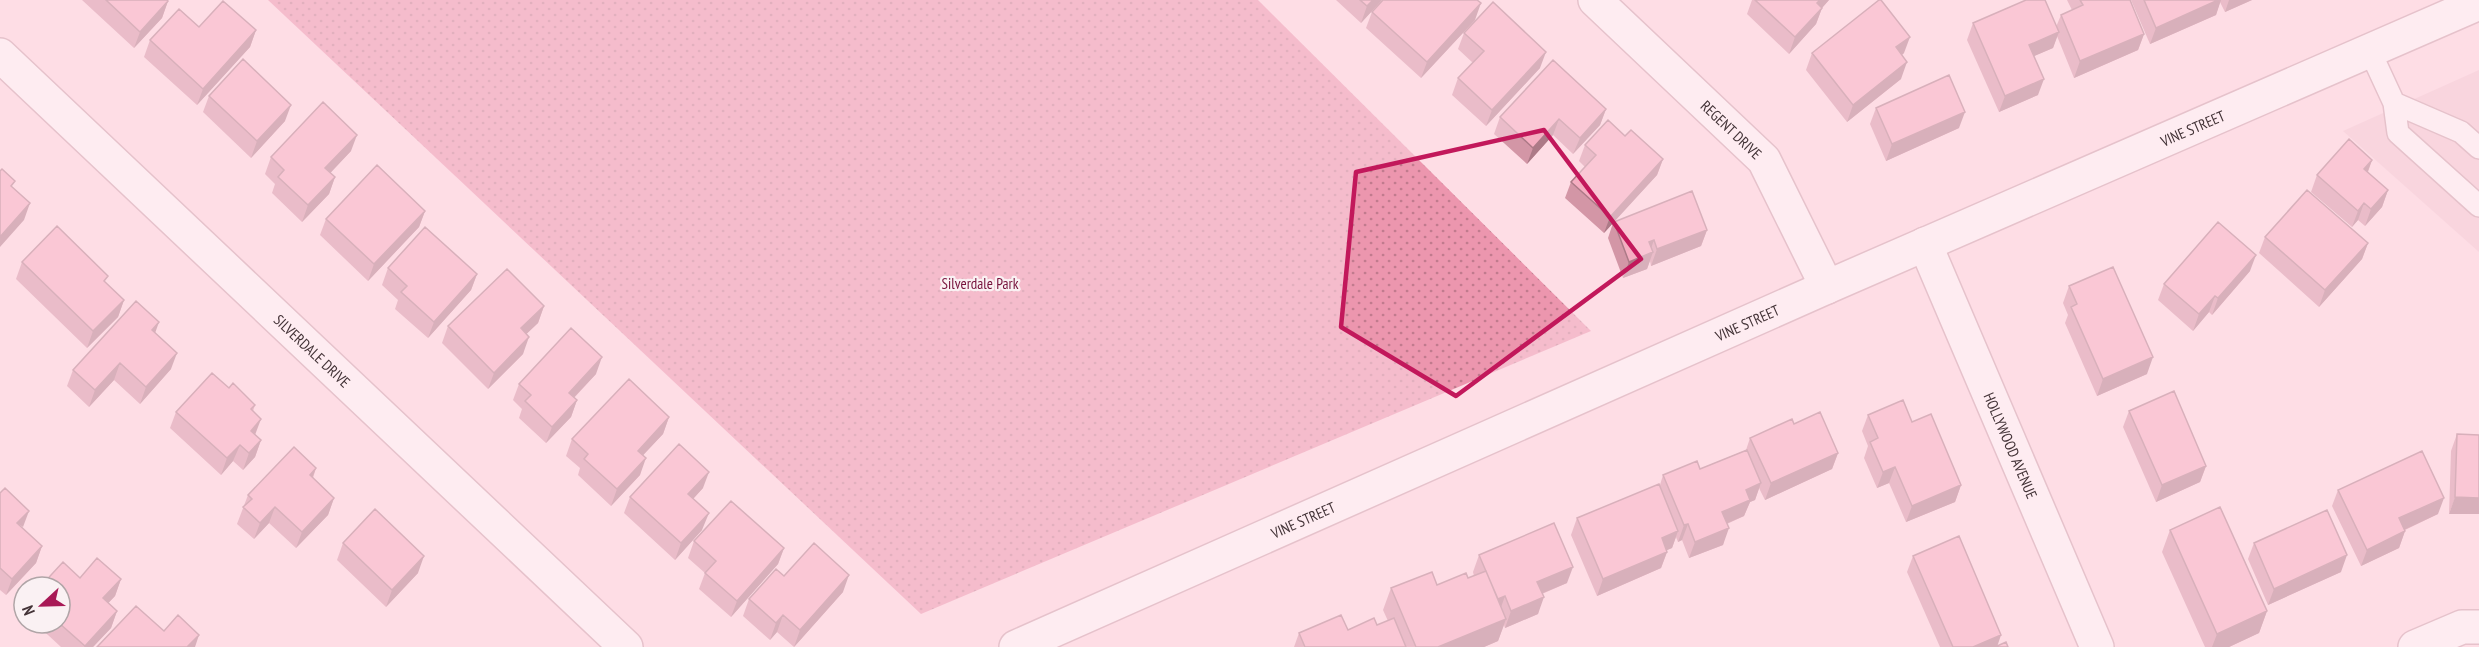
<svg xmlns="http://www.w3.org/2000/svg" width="2479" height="647" viewBox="0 0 2479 647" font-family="'PT Sans Narrow',sans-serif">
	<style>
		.built { fill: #f4cdd5 }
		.park { fill: url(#park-dots) }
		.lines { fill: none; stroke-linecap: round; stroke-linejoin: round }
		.lane-casing { stroke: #caa3ac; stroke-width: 24 }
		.street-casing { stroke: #caa3ac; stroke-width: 36 }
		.secondary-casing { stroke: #caa3ac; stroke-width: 36 }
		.lane { stroke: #fff; stroke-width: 21 }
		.street { stroke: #fff; stroke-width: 33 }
		.secondary { stroke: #fff; stroke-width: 33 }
		.wall { fill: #d396a6 }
		.shaded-wall { fill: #ac7a87 }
		.building { fill: #f5aec1; stroke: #ac7a87; stroke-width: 1.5 }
		.marked { fill: none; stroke: #c2185b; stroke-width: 4.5; stroke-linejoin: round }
		.labels { text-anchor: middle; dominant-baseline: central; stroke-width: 4.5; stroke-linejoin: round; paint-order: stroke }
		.street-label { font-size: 15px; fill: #423236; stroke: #faf1f3 }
		.park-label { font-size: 15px; fill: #76113b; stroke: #faf1f3 }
	</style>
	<defs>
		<pattern id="park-dots" width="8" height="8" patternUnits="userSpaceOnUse" patternTransform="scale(1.5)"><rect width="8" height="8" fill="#ec96ae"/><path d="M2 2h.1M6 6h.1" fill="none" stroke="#c17b8e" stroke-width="1.8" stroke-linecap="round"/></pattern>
	</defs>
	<rect width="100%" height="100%" fill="#fedde5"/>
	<path class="built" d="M2479 70V252L2343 131Z"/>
	<path class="park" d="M268 0H1258L1591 331 921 614Z"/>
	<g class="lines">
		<g class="lane-casing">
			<path id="lane" d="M2370 51 2394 103 2461 132 2479 148
				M2394 103 2398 133 2479 206"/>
		</g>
		<g class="street-casing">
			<g id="street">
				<path id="s1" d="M1595 0 1764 160 1827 287"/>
				<path id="s2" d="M0 55 626 647"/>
				<path id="s3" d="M1925 244 2097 647"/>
				<path d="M2415 647 2462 627H2479"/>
			</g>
		</g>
		<g class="secondary-casing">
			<g id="secondary">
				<path id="s4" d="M1016 647 1827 287 2479 3"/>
			</g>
		</g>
		<use href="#lane" class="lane"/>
		<use href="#street" class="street"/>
		<use href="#secondary" class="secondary"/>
	</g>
	<path class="wall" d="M82 0H167L168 1 162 18 134 48Z
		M1336 0H1382L1361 23Z
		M1752 0H1829L1822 8 1816 24 1789 54 1747 14Z
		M2067 0H2130L2144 34 2138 50 2074 78 2057 36 2053 48 2034 56 2038 95 1999 112 1967 40 1973 23 2056 27 2061 15 2072 10Z
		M2131 0H2252L2225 12 2220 2 2216 15 2150 44Z
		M1372 12 1475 20 1421 78 1366 28Z
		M199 27 256 30 250 47 197 105 144 57 150 40Z
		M1464 33 1540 68 1486 126 1452 95 1458 78 1473 63 1458 49Z
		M1812 53H1904L1902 55 1901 79 1847 122 1806 70Z
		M209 96 285 121 251 158 203 112Z
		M1876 108 1959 128 1886 161 1870 124Z
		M1606 109 1600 125 1573 154 1553 135 1527 164 1494 134 1500 117Z
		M1625 136 1663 159 1657 175 1614 221 1707 230 1701 246 1651 266 1650 261 1647 269 1623 278 1608 238 1613 223 1604 233 1565 198 1571 182 1585 167 1579 161 1585 145Z
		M351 151 330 173 335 177 329 194 302 222 272 193 275 184 265 174 271 157Z
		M2372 160 2368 172 2388 190 2382 207 2365 226 2358 220 2352 227 2311 192 2317 175Z
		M425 211 419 227 368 281 320 235 326 219Z
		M2265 237 2368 243 2362 259 2319 307 2259 253Z
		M22 262 105 283 124 300 118 317 87 348 16 279Z
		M388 268 477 274 471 290 428 338 395 309 398 300 382 285Z
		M2250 271 2212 315 2209 312 2193 331 2158 300 2164 284Z
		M2069 286 2147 374 2097 396 2065 323 2068 315 2063 303Z
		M544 306 538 323 526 334 523 354 488 389 442 343 448 326Z
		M155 333 171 369 140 404 114 380 89 407 67 386 73 370Z
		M596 374 574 398 577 400 571 417 546 443 519 418 522 409 513 400 519 384Z
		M229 388 255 405 253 411 255 435 261 440 255 457 243 470 233 461 221 475 170 428 176 412Z
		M2129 411 2206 466 2200 482 2156 502 2123 427Z
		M1868 415 1912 422 1961 485 1955 502 1906 522 1889 483 1877 488 1864 458 1868 446 1862 431Z
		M669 417 663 434 643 455 640 475 611 506 578 475 580 468 566 456 572 439Z
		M1794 424 1838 453 1832 469 1765 500 1759 488 1755 500 1750 502 1744 516 1727 524 1723 545 1689 558 1682 540 1678 542 1676 537 1672 548 1666 550 1667 552 1661 568 1597 596 1571 535 1577 518 1660 485 1663 475 1700 469 1746 450 1750 438Z
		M2457 434 2479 435 2449 514 2451 451Z
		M316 468 313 478 334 498 328 515 296 548 269 523 254 539 237 524 248 495Z
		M703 488 693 499 702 530 675 560 624 513 630 497Z
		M2338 490 2438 514 2405 530V531L2399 548 2361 566 2332 506Z
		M0 493 22 528 42 546 36 563 6 595 0 590Z
		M2170 530 2267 611 2259 633 2229 647H2205L2162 552Z
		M694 541 784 548 778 564 731 617 699 589 705 573 688 558Z
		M343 543 418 573 386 607 337 560Z
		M2254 543 2341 572 2268 605 2248 559Z
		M1479 555 1567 583 1542 594 1538 614 1505 628 1504 625 1498 641 1484 647H1294L1299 633 1348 630 1377 625 1388 621 1383 610 1391 588 1437 585 1468 578 1474 576 1473 572Z
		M1913 556 1997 646 2008 647H1940L1907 572Z
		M784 576 843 592 794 647 777 632 770 640 743 616 749 599Z
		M80 578 121 579 115 596 108 603 117 611 111 628 93 647H61L35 623H60Z"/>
	<path class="shaded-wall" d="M1373 0H1382L1361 23 1367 6Z
		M1820 0H1829L1813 18 1822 8 1816 24 1789 54 1795 37Z
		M2218 0H2221L2216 15 2150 44 2156 28Z
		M2229 0H2252L2225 12Z
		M168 1 162 18 134 48 140 32Z
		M1481 3 1475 20 1421 78 1427 62Z
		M256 30 250 47 197 105 203 89Z
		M2059 32 2053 48 2023 61 2029 45Z
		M2144 34 2138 50 2074 78 2080 61Z
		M1910 37 1904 53 1890 64 1896 47Z
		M1546 52 1540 68 1486 126 1492 110Z
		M1907 62 1901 79 1847 122 1853 105Z
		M2044 79 2038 95 1999 112 2005 96Z
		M291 105 285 121 251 158 257 141Z
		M1606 109 1600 125 1573 154 1580 138Z
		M1965 112 1959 128 1886 161 1892 144Z
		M1559 119 1553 135 1527 164 1533 148Z
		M357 135 351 151 319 185 325 168Z
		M1663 159 1657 175 1604 233 1610 217Z
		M2372 160 2366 176 2364 169Z
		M335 177 329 194 302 222 308 205Z
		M2388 190 2382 207 2365 226 2371 209Z
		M30 203 24 220 0 247V237Z
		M2364 203 2358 220 2352 227 2358 211Z
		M425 211 419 227 368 281 374 264Z
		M1707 230 1701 246 1651 266 1657 249Z
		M1654 240 1649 254 1653 252 1647 269 1623 278 1629 262 1649 242Z
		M2368 243 2362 259 2319 307 2325 290Z
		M2256 255 2250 271 2212 315 2218 298Z
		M477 274 471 290 428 338 434 322Z
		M2215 296 2209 312 2193 331 2199 314Z
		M124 300 118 317 87 348 93 331Z
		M544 306 538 323 515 345 521 328Z
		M159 322 153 339 152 330Z
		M529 337 523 354 488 389 494 373Z
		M177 353 171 369 140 404 146 387Z
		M602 357 596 374 563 409 569 393Z
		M2153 357 2147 374 2097 396 2103 379Z
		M120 363 114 380 89 407 95 390Z
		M577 400 571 417 546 443 552 427Z
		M669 417 663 434 632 467 638 451Z
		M261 419 255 435 251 431Z
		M261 440 255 457 243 470 249 453Z
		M240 445 233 461 221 475 227 458Z
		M1838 453 1832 469 1765 500 1771 483Z
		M646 458 640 475 611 506 617 489Z
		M2206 466 2200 482 2156 502 2162 485Z
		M1895 467 1889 483 1877 488 1883 472Z
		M316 468 310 484V475Z
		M709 472 703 488 682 511 688 494Z
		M1761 483 1755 500 1750 502 1744 516 1716 528 1722 512 1746 490Z
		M1961 485 1955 502 1906 522 1912 506Z
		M2455 497 2479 498V514H2449Z
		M334 498 328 515 296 548 302 532Z
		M2444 498 2438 514 2393 535 2399 518Z
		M275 507 269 523 254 539 260 523Z
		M29 511 23 527 17 523Z
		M709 513 702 530 675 560 681 543Z
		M1688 524 1682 540 1678 542 1684 525Z
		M1729 528 1723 545 1689 558 1695 542Z
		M1678 531 1672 548 1656 555 1662 538Z
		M2405 531 2399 548 2361 566 2367 550Z
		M42 546 36 563 6 595 12 579Z
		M784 548 778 564 731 617 737 601Z
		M1667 552 1661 568 1597 596 1603 579Z
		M2347 555 2341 572 2268 605 2274 589Z
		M424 556 418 573 386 607 392 590Z
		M1573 567 1567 583 1531 598 1537 582Z
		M849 575 843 592 794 647 800 630Z
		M121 579 115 596 97 615 103 598Z
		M1505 596 1499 613 1498 599Z
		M1544 597 1538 614 1505 628 1511 611Z
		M117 611 111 628 93 647H84Z
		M2267 611 2259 633 2229 647H2212L2217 634Z
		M783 615 777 632 770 640 776 623Z
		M1506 619 1498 641 1484 647H1438Z
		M199 635 195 647H187Z
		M2001 635 1997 647H1973Z"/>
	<path class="building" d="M106 0H167L168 1 140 32Z
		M1360 0H1373L1367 6Z
		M1383 0H1477L1481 3 1427 62 1372 12Z
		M1755 0H1820L1817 3 1822 8 1795 37Z
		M1879 0H1881L1910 37 1896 47 1907 62 1853 105 1812 53Z
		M2026 0H2045L2059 32 2029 45 2044 79 2005 96 1973 23Z
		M2080 0H2130L2144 34 2080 61 2061 15 2083 5Z
		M2144 0H2218L2156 28Z
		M223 1 256 30 203 89 150 40 179 9 199 27Z
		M1493 2 1546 52 1492 110 1458 78 1484 51 1464 33Z
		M243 59 291 105 257 141 209 96Z
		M1553 60 1606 109 1580 138 1559 119 1533 148 1500 117Z
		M1949 75 1965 112 1892 144 1876 108Z
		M323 102 357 135 325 168 335 177 308 205 278 177 284 170 271 157Z
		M1608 120 1625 136 1631 130 1663 159 1610 217 1571 182 1596 155 1585 145Z
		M2349 139 2372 160 2364 169 2388 190 2371 209 2364 203 2358 211 2317 175Z
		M377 165 425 211 374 264 326 219Z
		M2 169 15 181 11 186 30 203 0 237V171Z
		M2307 190 2368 243 2325 290 2265 237Z
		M1692 191 1707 230 1657 249 1654 240 1649 242 1653 252 1629 262 1614 222Z
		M2218 222 2256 255 2218 298 2215 296 2199 314 2164 284Z
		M57 226 108 276 104 281 124 300 93 331 22 262Z
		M425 227 477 274 434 322 401 292 407 286 388 268Z
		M2113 267 2153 357 2103 379 2071 307 2077 304 2069 286Z
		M507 269 544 306 521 328 529 337 494 373 448 326Z
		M136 301 159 322 152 330 177 353 146 387 120 363 95 390 73 370Z
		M571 328 602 357 569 393 577 400 552 427 525 401 531 395 519 384Z
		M212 373 229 388 233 383 255 405 251 409 261 419 251 431 261 440 249 453 240 445 227 458 176 412Z
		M629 379 669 417 638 451 646 458 617 489 584 459 588 454 572 439Z
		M2174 391 2206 466 2162 485 2129 411Z
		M1903 400 1912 422 1931 414 1961 485 1912 506 1895 467 1883 472 1870 442 1878 438 1868 415Z
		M1820 412 1838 453 1771 483 1750 438 1792 419 1794 424Z
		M2457 434 2479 435V498L2455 497Z
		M679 444 709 472 688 494 709 513 681 543 630 497Z
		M294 447 316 468 310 475 334 498 302 532 275 507 260 523 243 507 252 499 248 495Z
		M1747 450 1761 483 1746 490 1750 500 1722 512 1729 528 1695 542 1688 524 1684 525 1663 475 1697 461 1700 469Z
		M2422 451 2444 498 2399 518 2405 531 2367 550 2338 490Z
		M1659 484 1678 531 1662 538 1667 552 1603 579 1577 518Z
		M5 488 29 511 17 523 42 546 12 579 0 568V493Z
		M731 501 784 548 737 601 705 573 716 561 694 541Z
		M2220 507 2267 611 2217 634 2170 530Z
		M375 509 424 556 392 590 343 543Z
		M2327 510 2347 555 2274 589 2254 543Z
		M1554 523 1573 567 1537 582 1544 597 1511 611 1505 596 1498 599 1479 555Z
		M1959 536 2001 635 1973 647H1953L1913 556Z
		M814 543 849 575 800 630 783 615 776 623 749 599 776 569 784 576Z
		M97 558 121 579 103 598 117 611 85 646 59 623H60V587H40L63 562 80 578Z
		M1486 571 1506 619 1438 647H1416L1391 588 1432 572 1437 585 1466 573 1468 578Z
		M136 606 164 631 178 615 199 635 187 647H97Z
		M1341 615 1348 630 1374 618 1377 625 1394 618 1406 647H1305L1299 633Z
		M2006 642 2008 647H1995Z"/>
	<path d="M0 0H2479V647H0ZM1544 130 1641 259 1456 396 1341 327 1356 172Z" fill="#fedde5" fill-opacity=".55" fill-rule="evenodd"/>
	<path class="marked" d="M1544 130 1641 259 1456 396 1341 327 1356 172Z"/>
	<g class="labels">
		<g class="street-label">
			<text stroke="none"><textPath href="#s4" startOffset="1286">VINE STREET</textPath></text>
			<text stroke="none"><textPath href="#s1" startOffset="188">REGENT DRIVE</textPath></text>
			<text stroke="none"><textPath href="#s4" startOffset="800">VINE STREET</textPath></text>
			<text stroke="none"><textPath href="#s2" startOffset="430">SILVERDALE DRIVE</textPath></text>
			<text stroke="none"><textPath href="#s3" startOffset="219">HOLLYWOOD AVENUE</textPath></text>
			<text stroke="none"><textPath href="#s4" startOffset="314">VINE STREET</textPath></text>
		</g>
		<g class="park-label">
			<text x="980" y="283">Silverdale Park</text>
		</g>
	</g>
	<g transform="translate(42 605) rotate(248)"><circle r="28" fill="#faf1f3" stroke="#b0a5a7" stroke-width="1.5"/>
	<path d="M0-4.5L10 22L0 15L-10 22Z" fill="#a81956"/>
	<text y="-9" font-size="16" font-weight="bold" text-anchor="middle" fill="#423236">N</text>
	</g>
</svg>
